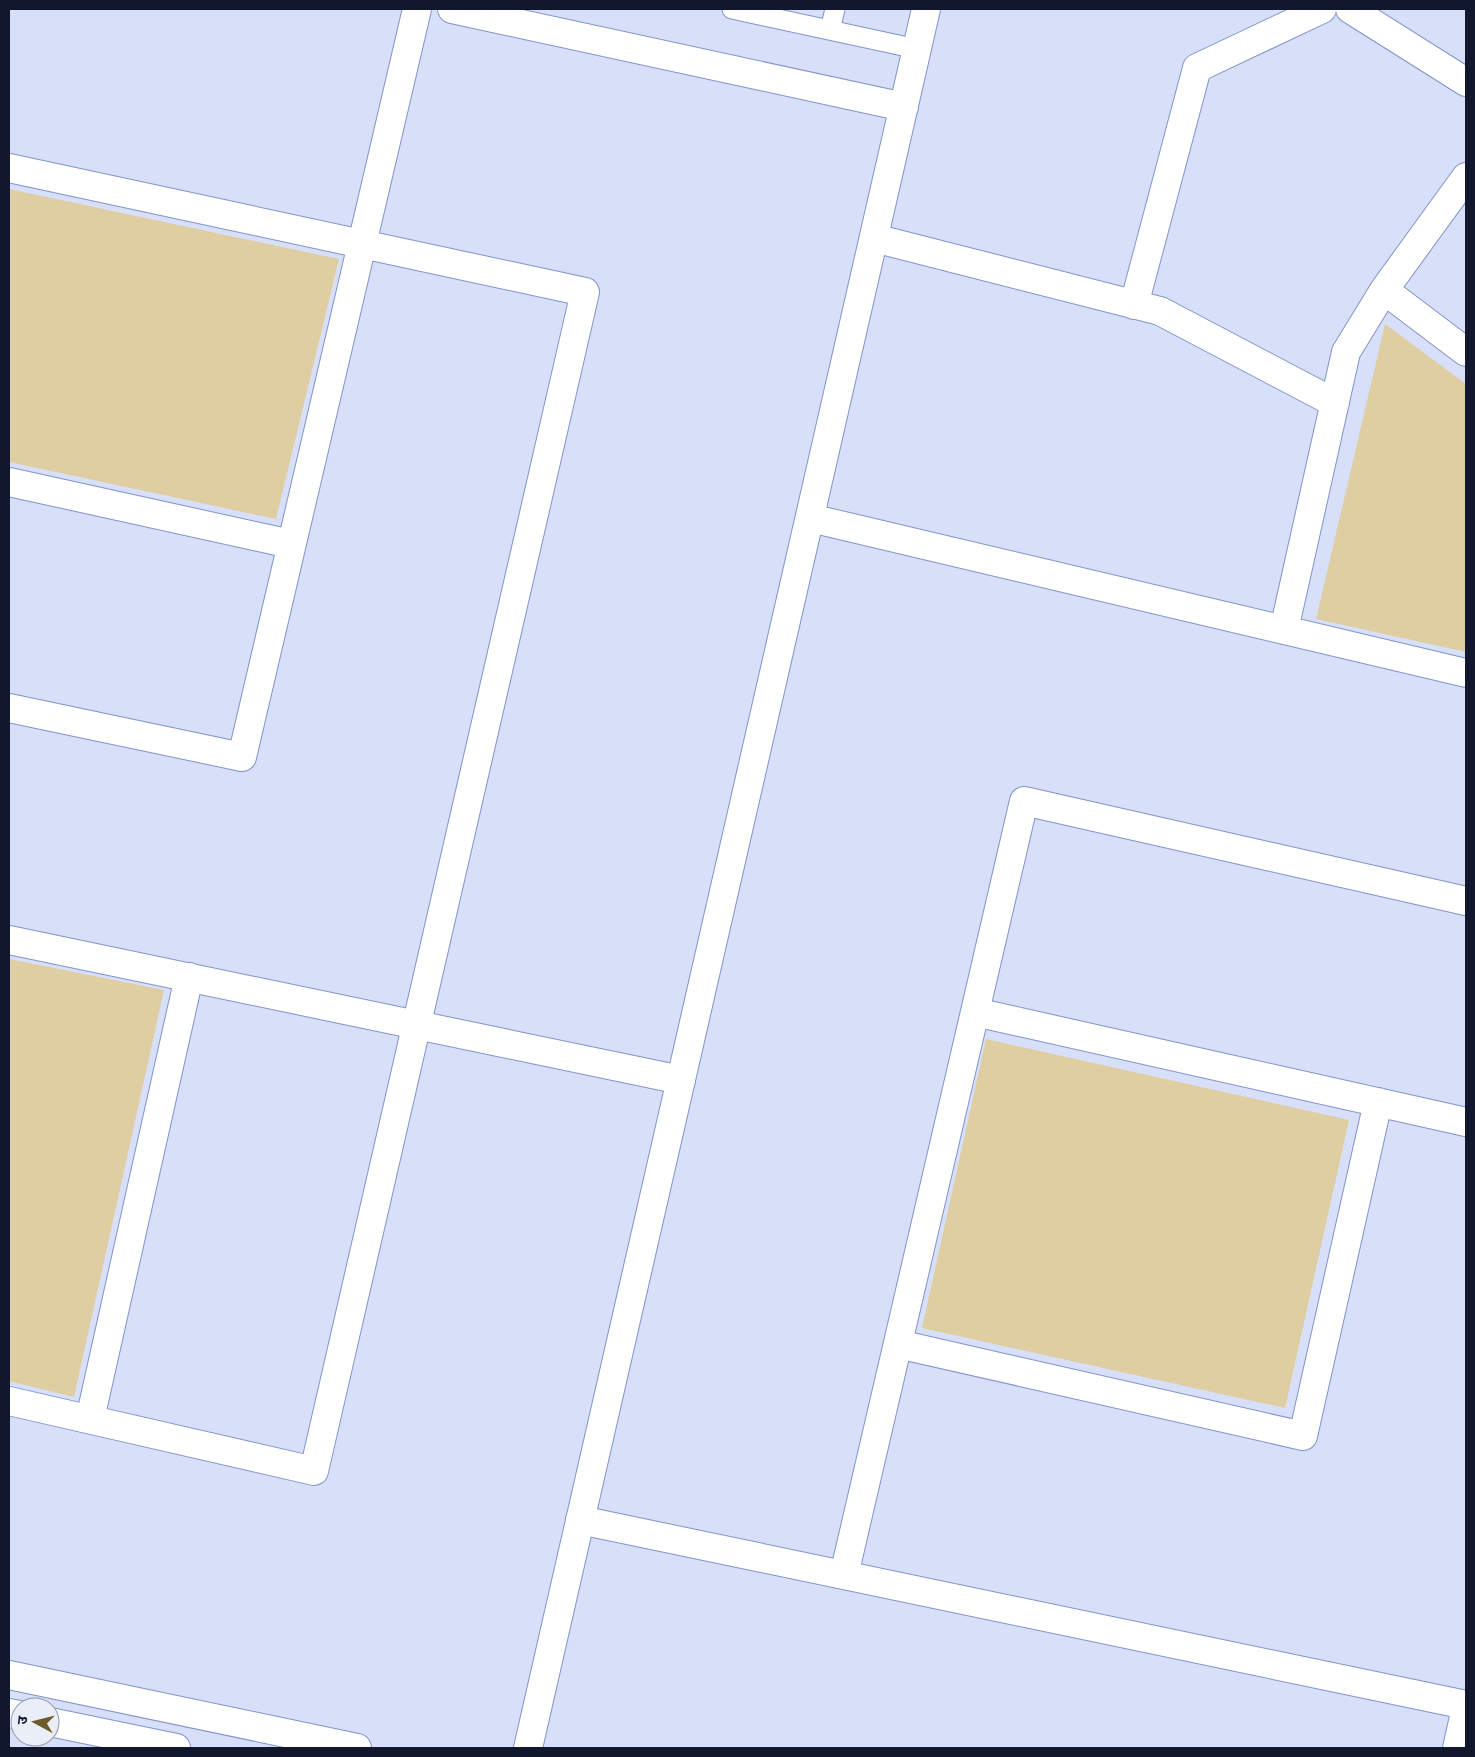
<svg xmlns="http://www.w3.org/2000/svg" width="1475" height="1757" viewBox="0 0 1475 1757" font-family="Manrope,'Noto Sans Devanagari',sans-serif">
	<style>
		.green { fill: #dfcea1 }
		.lines { fill: none; stroke-linecap: round; stroke-linejoin: round }
		.service-casing { stroke: #8094ca; stroke-width: 21 }
		.minor-casing { stroke: #8094ca; stroke-width: 30 }
		.tertiary-casing { stroke: #8094ca; stroke-width: 30 }
		.service { stroke: #fff; stroke-width: 19 }
		.minor { stroke: #fff; stroke-width: 28 }
		.tertiary { stroke: #fff; stroke-width: 28 }
	</style>
	<rect width="100%" height="100%" fill="#d7e0f8"/>
	<path class="green" d="M9 189 339 259 276 519 9 462Z
		M1385 324 1466 384V652L1316 619Z
		M9 959 164 990 74 1397 9 1381Z
		M986 1039 1349 1120 1285 1408 922 1328Z"/>
	<g class="lines">
		<g class="service-casing">
			<path id="service" d="M732 9 917 49
				M830 30 835 9"/>
		</g>
		<g class="minor-casing">
			<path id="minor" d="M1350 9 1466 82
				M9 168 585 292 314 1471 9 1401
				M874 238 1160 311 1335 403
				M1384 290 1466 352
				M1134 305 1197 68 1322 9
				M9 482 291 544
				M810 518 1466 673
				M1284 630 1346 352 1384 290 1466 177
				M9 708 242 757 417 9
				M9 940 681 1080
				M975 1012 1466 1122
				M898 1344 1303 1436 1378 1102
				M90 1419 189 977
				M580 1520 1466 1705
				M844 1575 1024 801 1466 901
				M1457 1748 1466 1708"/>
		</g>
		<g class="tertiary-casing">
			<path id="tertiary" d="M452 9 904 107
				M9 1675 357 1748
				M9 1713 20 1715
				M50 1722 176 1748
				M528 1748 926 9"/>
		</g>
		<use href="#service" class="service"/>
		<use href="#minor" class="minor"/>
		<use href="#tertiary" class="tertiary"/>
	</g>
	<rect width="1475" height="1757" fill="none" stroke="#11172c" stroke-width="20"/>
	<g transform="translate(35 1722) rotate(277)"><circle r="24" fill="#e9eef9" stroke="#9398a7"/>
	<path d="M0-4L9 19L0 12L-9 19Z" fill="#6e5b2a"/>
	<text y="-8" font-size="14" font-weight="bold" text-anchor="middle" fill="#11172c">उ</text>
	</g>
</svg>
